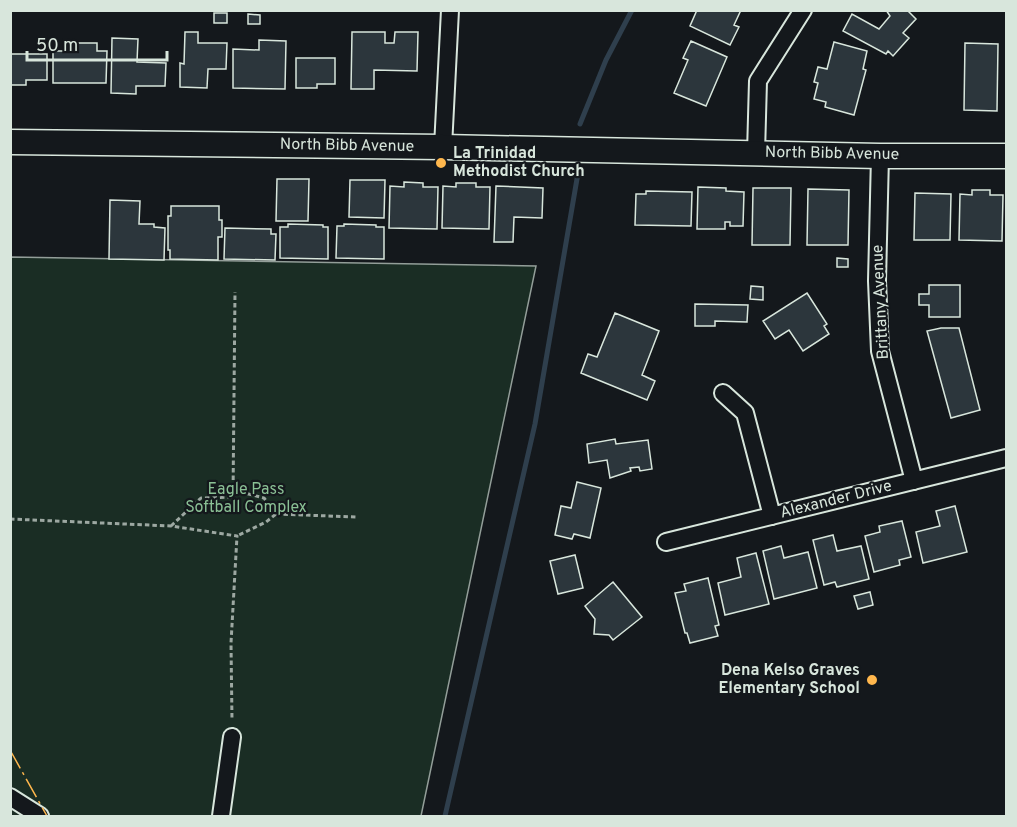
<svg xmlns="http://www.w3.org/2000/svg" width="1017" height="827" viewBox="0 0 1017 827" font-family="Overpass,sans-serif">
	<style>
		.green { fill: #1a2d24; stroke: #939e99; stroke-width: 1.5 }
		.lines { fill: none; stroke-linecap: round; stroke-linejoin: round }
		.stream { stroke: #2f3f4d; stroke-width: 5 }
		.building { fill: #2c363c; stroke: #d8e6dc; stroke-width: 1.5 }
		.minor-casing { stroke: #d8e6dc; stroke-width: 20 }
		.secondary-casing { stroke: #d8e6dc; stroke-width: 27 }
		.path { stroke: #9da8a2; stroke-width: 3; stroke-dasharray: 4.5 3; stroke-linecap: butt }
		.minor { stroke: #14181c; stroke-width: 16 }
		.secondary { stroke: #14181c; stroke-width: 24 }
		.power { stroke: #ffb74d; stroke-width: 1.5; stroke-dasharray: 21 4.5 3 4.5; stroke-linecap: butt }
		.poi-dot { fill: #ffb74d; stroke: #14181c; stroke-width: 2 }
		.labels { text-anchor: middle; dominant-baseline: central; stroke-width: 4.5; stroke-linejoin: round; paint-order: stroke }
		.street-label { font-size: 16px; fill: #d8e6dc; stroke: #14181c }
		.poi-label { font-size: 16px; font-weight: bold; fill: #d8e6dc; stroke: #14181c; text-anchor: start }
		.park-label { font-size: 16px; fill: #8ac095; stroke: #14181c }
	</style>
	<rect width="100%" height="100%" fill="#14181c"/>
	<path class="green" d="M11 257 536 266 421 816H11Z"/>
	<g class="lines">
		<path class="stream" d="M580 124 606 60 632 10
			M445 816 535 424 578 173"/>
	</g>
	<path class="building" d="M697 10H741L734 25 739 27 730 45 690 26Z
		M886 10H907L916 19 903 33 909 38 893 56 888 51 886 54 843 31 852 14 879 29 890 16Z
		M214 13H227V23H214Z
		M248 14 260 15V24H248Z
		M185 32H198V43H227L226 69H208L207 88 180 87V63L184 64Z
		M352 32H385V43H394L395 32H418L417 71 374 70V89H351Z
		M112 38 138 39 137 62 166 63 165 86H136V94L111 93Z
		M259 40 286 41 285 89 233 88V49L259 50Z
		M691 41 727 57 706 106 674 93 688 60 683 58Z
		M834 42 867 51 863 69 866 70 854 115 825 107 826 102 814 99 818 83 814 82 818 67 827 69Z
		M74 43H97V51H107L106 83H53V51H74Z
		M965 43 998 44 997 111 964 110Z
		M10 54H47V80H26V85H10Z
		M296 58H335V84H317V88H296Z
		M277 179H309L308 221H276Z
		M350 180H385L384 218 349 217Z
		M404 182 423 183V187H438L437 229 389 228 390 186 404 187Z
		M456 183H476V187H490L489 229 442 228 443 186 456 187Z
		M496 186 543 188 542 218 514 217 513 242H494Z
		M698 187 726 188V191L744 192 743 226H730V222H725V229H697Z
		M753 188H791L790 245H752Z
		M808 189 849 190 848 245H807Z
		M972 190H990V195H1003L1002 241 959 240 960 194 972 195Z
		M646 191 692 192 691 226 635 225 636 194H646Z
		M915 193 951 194 950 240H914Z
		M110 200 140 201 139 224H154V227L165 228 164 260 109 259Z
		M171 206H219V220H222V237H218V260L170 259V250H168V216H171Z
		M288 224 323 225V227H328V259L280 258V227H288Z
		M344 224 376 225V227H384V259L336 258 337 226H344Z
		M225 228 271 229V234H276L275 260 224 259Z
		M837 258 848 259V267H837Z
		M929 285H960V317H929V305H919V294H929Z
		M751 286 763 287V300L750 299Z
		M807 293 827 324 824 326 829 334 803 351 789 330 775 339 763 321Z
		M695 304 748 305 747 322 715 321V326H695Z
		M615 313 659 331 642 375 655 381 647 400 581 373 588 354 597 357Z
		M941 328H959L980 410 951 418 927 331Z
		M615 439 616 444 648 440 652 469 640 471 639 467 630 468 631 471 610 478 607 460 589 463 587 444Z
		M577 482 601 488 590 538 574 534 572 539 555 535 561 506 571 508Z
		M955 506 967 552 923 563 916 532 940 526 936 511Z
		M902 521 911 557 899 560 900 565 874 572 865 536 880 532 879 526Z
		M833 535 837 551 861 546 869 579 837 587 835 582 824 585 813 540Z
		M781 546 784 558 808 552 817 588 774 599 763 551Z
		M756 553 769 604 725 615 718 583 741 577 737 558Z
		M575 555 583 588 558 594 550 561Z
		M708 578 719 625 715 626 718 636 690 643 687 633H685L675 593 686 591 684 584Z
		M613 582 642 617 613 640 609 635 594 634 595 619 585 606Z
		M870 592 873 605 858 609 854 596Z"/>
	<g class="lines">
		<g class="minor-casing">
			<path id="minor" d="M443 147 450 10
				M756 153 758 81 803 10
				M880 156 877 281 880 351 914 481
				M723 393 745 413 772 516
				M666 542 1006 458
				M10 797 40 816
				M221 816 232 737"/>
		</g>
		<g class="secondary-casing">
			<path id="secondary" d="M10 142 443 147 880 156H1006"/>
		</g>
		<path class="path" d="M233 490 264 498 276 514 266 522 237 536
			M276 514 356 517
			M10 519 171 526 237 536 231 643 232 720
			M171 526 201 498 233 497 235 292"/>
		<use href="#minor" class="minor"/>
		<use href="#secondary" class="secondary"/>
		<path class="power" d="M10 750 47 816"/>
	</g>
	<g class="poi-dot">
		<circle cx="441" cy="163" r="6"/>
		<circle cx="872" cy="680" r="6"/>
	</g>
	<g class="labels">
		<g class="street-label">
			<text transform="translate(347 146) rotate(1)">North Bibb Avenue</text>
			<text transform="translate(832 154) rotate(1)">North Bibb Avenue</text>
			<text transform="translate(881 302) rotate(-93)">Brittany Avenue</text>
			<text transform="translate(836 500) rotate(-14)">Alexander Drive</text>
		</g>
		<g class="poi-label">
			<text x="453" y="154">La Trinidad<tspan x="453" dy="18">Methodist Church</tspan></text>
			<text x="860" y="671" text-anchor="end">Dena Kelso Graves<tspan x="860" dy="18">Elementary School</tspan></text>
		</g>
		<g class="park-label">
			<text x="246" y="490">Eagle Pass<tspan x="246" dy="18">Softball Complex</tspan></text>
		</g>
	</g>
	<rect width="1017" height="827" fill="none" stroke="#d8e6dc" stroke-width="24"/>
	<path d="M27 51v9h140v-9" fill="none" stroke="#d8e6dc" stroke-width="3"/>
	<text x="36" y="51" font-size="18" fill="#d8e6dc" stroke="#14181c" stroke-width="4.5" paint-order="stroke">50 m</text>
</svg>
